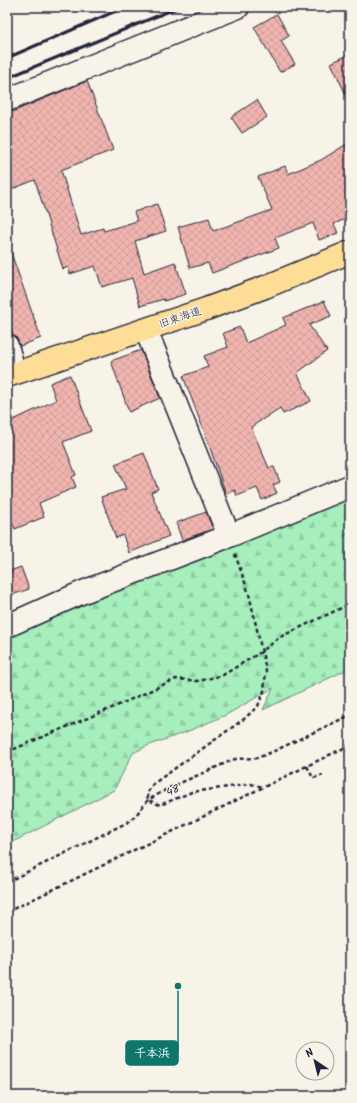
<svg xmlns="http://www.w3.org/2000/svg" width="357" height="1103" viewBox="0 0 357 1103" font-family="Kalam,'Klee One',sans-serif">
	<style>
		.forest { fill: url(#forest-firs); stroke: #64887b }
		.building { fill: url(#building-cross-hatch); stroke: #22223b }
		.lines { fill: none; stroke-linecap: round; stroke-linejoin: round }
		.minor-casing { stroke: #22223b; stroke-width: 25 }
		.major-casing { stroke: #22223b; stroke-width: 25 }
		.path { stroke: #22223b; stroke-width: 2.5; stroke-dasharray: 4 3; stroke-linecap: butt }
		.minor { stroke: #f7f3e8; stroke-width: 22 }
		.major { stroke: #fede96; stroke-width: 22 }
		.rail { stroke: #22223b; stroke-width: 3 }
		.labels { text-anchor: middle; dominant-baseline: central; stroke-width: 3; stroke-linejoin: round; paint-order: stroke }
		.street-label { font-size: 11px; fill: #22223b; stroke: #f7f3e8 }
		.leader { fill: none; stroke: #0f766e; stroke-width: 1.5 }
		.callout-dot { fill: #0f766e; stroke: #f7f3e8; stroke-width: 1.5 }
		.callout { fill: #0f766e; stroke: #0f766e; stroke-width: 1.5 }
		.callout-label { font-size: 12px; text-anchor: middle; font-weight: bold; fill: #fff }
	</style>
	<defs>
		<pattern id="forest-firs" width="22" height="20" patternUnits="userSpaceOnUse"><rect width="22" height="20" fill="#a6eebb"/><path d="M5 1l3.5 6h-7zM16 11l3.5 6h-7z" fill="#8fcca2"/></pattern>
		<pattern id="building-cross-hatch" width="8" height="8" patternUnits="userSpaceOnUse"><rect width="8" height="8" fill="#f1b5af"/><path d="M0 0l8 8M0 8l8-8" fill="none" stroke="#ce9b97"/></pattern>
	</defs>
	<rect width="100%" height="100%" fill="#f7f3e8"/>
	<filter id="ink" filterUnits="userSpaceOnUse"><feTurbulence type="fractalNoise" baseFrequency=".025" numOctaves="2"/><feDisplacementMap in="SourceGraphic" scale="8" xChannelSelector="R" yChannelSelector="G"/><feConvolveMatrix kernelMatrix="1 2 1 2 8 2 1 2 1" color-interpolation-filters="sRGB"/></filter>
	<g filter="url(#ink)">
		<path class="forest" d="M350 496V668L263 710 273 688 226 715 186 732 147 746 133 753 114 790 7 845V638L38 623 310 514Z"/>
		<path class="building" d="M277 14 289 36 281 41 295 64 280 72 254 27Z
			M350 54V103L331 63Z
			M87 81 113 150 61 170 81 235 103 228 104 231 137 221 134 212 157 204 166 231 135 241 144 273 175 262 186 294 164 301V299L140 306 132 278 102 287 95 266 70 274 68 267 63 269 35 180 7 191V112H12Z
			M257 100 267 117 242 133 231 117Z
			M350 142V217L334 224 338 233 319 240 313 223 275 238 279 248 212 273 208 263 190 268 178 227 209 218 213 231 272 210 258 177 285 166 288 174 321 160Z
			M10 250 41 338 20 346 16 337 13 335 7 319V251Z
			M324 301 331 316 309 325 327 351 297 373 311 401 283 414 280 408 251 427 269 468 274 467 280 482 273 485 277 493 262 500 257 488 237 496 235 490 226 494 207 439 183 376 208 367 204 356 228 347 223 333 240 327 246 343 286 325 283 318Z
			M141 350 160 398 129 412 111 361Z
			M70 375 91 431 63 442 76 475 72 477 76 487 39 503 44 517 15 529 7 509V423L56 400 50 383Z
			M144 453 158 489 151 492 169 536 129 553 123 535 116 538 101 497 126 489 115 464Z
			M206 512 213 529 182 540 176 523Z
			M21 567 29 589 12 595 7 581V572Z"/>
		<g class="lines">
			<g class="minor-casing">
				<path id="minor" d="M7 100 238 7
					M146 330 229 536
					M7 346 15 373
					M7 626 83 592 229 536 350 486"/>
			</g>
			<g class="major-casing">
				<path id="major" d="M7 376 206 309 265 287 350 252"/>
			</g>
			<path class="path" d="M235 554 249 594 266 670 264 691 258 706 244 719 153 784 147 793 148 800 160 805 192 792 251 784 263 787
				M7 752 114 707 176 679 199 681 223 675 261 652 280 637 350 604
				M307 766 313 778 323 775
				M7 882 128 822 136 815 148 800 171 787 235 759 257 758 272 752 350 715
				M7 912 350 745"/>
			<use href="#minor" class="minor"/>
			<use href="#major" class="major"/>
			<path class="rail" d="M7 58 125 7
				M7 78 179 7"/>
		</g>
	</g>
	<g class="labels">
		<g class="street-label">
			<text transform="translate(180 318) rotate(-19)">旧東海道</text>
			<text transform="translate(173 791) rotate(-23)">48</text>
		</g>
	</g>
	<path class="leader" d="M178 986L178 1053"/>
	<circle class="callout-dot" cx="178" cy="986" r="4"/>
	<rect class="callout" x="126" y="1041" width="52" height="24" rx="4"/>
	<g class="callout-label">
		<text x="152" y="1057">千本浜</text>
	</g>
	<rect width="357" height="1103" fill="none" stroke="#f7f3e8" stroke-width="24"/>
	<rect x="12" y="12" width="333" height="1079" fill="none" stroke="#22223b" stroke-width="1.5" filter="url(#ink)"/>
	<g transform="translate(315 1061) rotate(325)"><circle r="19" fill="#f7f3e8" stroke="#a29fa3"/>
	<path d="M0-3L7 15L0 10L-7 15Z" fill="#22223b"/>
	<text y="-6" font-size="11" font-weight="bold" text-anchor="middle" fill="#22223b">N</text>
	</g>
</svg>
